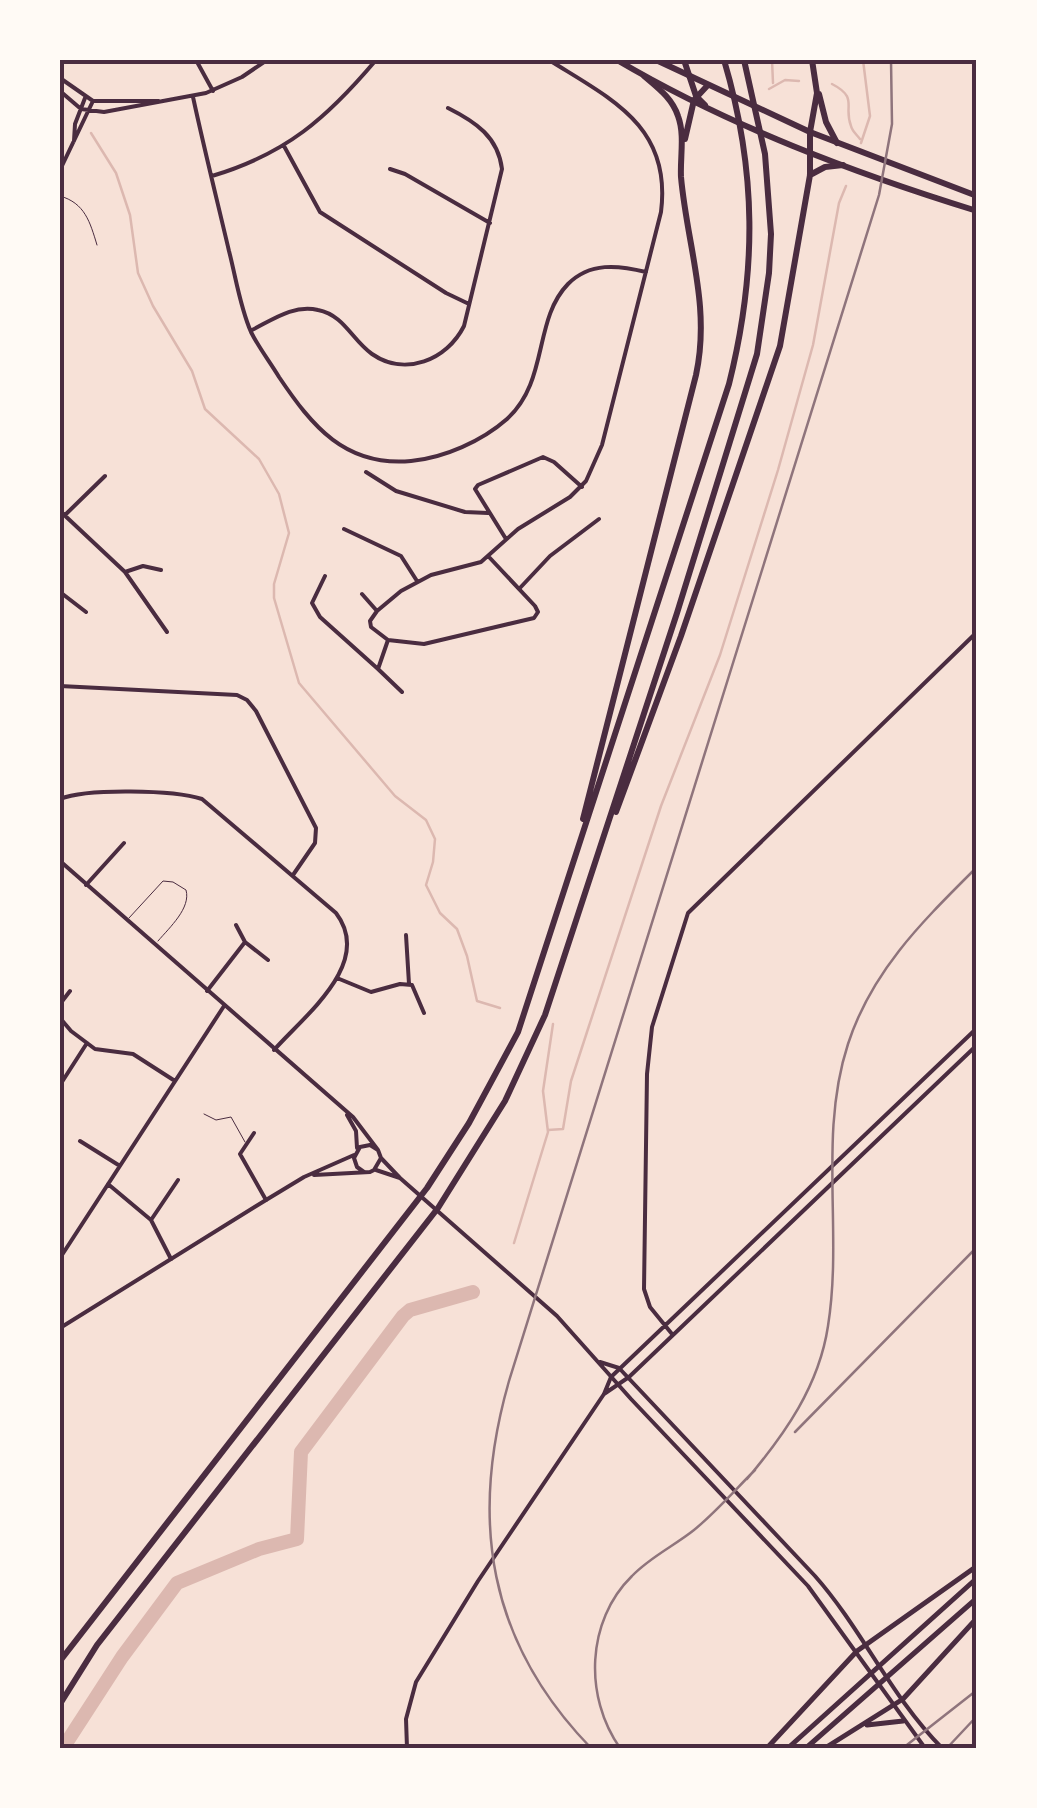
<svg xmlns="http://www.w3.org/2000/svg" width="1037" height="1808" viewBox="0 0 1037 1808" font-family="Arial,sans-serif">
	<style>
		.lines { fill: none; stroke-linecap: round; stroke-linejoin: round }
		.stream { stroke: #dcb8b0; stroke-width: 2.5 }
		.river { stroke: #dcb8b0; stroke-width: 14 }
		.service { stroke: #4a2c40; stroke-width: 1 }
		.minor { stroke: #4a2c40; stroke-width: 4 }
		.tertiary { stroke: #4a2c40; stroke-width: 4 }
		.primary { stroke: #4a2c40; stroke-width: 5 }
		.trunk { stroke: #4a2c40; stroke-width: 6 }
		.motorway { stroke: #4a2c40; stroke-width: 6 }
		.rail { stroke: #8f747c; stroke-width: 2.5 }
		.neatline { fill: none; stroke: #4a2c40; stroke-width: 4 }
	</style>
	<rect width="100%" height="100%" fill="#f7e1d7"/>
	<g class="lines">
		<path class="stream" d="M772 60 773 83
			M832 84C859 98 843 106 851 126 852 131 857 135 860 139
			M769 89 785 80 799 81
			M91 133 116 173 130 215 138 273 153 306 192 371 205 409 259 459 279 494 289 533 274 584V598L299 683 395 796 426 820 435 839 433 862 426 885 440 913 457 929 467 956 477 1001 500 1008
			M861 143 870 116 863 60
			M548 1130 563 1129 571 1081 587 1032 661 806 720 655 778 470 813 345 839 203 846 186
			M514 1243 548 1132 543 1091 553 1024"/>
		<path class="river" d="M63 1748 122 1657 177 1583 259 1549 297 1539 301 1452 403 1316 410 1310 473 1292"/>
		<path class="service" d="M60 196C85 203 90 222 97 245
			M129 918 163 881 173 882 186 890C191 908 170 927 158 941
			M204 1114 216 1120 231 1117 245 1142"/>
		<path class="minor" d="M196 60 213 91
			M60 78 93 101H158
			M60 91 81 109 104 112 206 93 242 77 267 60
			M193 97C204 148 217 200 229 251 236 278 240 307 251 332 259 348 270 362 279 377 312 426 345 467 411 461 444 458 482 441 507 419 549 381 533 320 568 284 590 262 618 265 646 272
			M74 141 75 124 85 98
			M284 146 320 212 446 293 469 304
			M390 169 405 174 490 223
			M60 170 92 103
			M212 176C286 154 327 118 376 60
			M60 319V327
			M252 330C272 320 294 304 318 310 344 315 352 340 372 354 405 377 447 360 464 326L502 169C498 137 476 122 448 108
			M366 472 396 491 465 512 488 513
			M60 511 125 572 167 632
			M65 515 105 476
			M344 529 401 556 417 581
			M506 539 475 489 478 485 543 457 554 462 582 487
			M489 557 535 606 538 612 534 618 424 644 388 640 371 627 370 621 377 611 401 591 431 575 481 562 518 529 570 497 586 481 602 445 661 212C672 126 611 99 549 60
			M125 572 143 566 161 570
			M325 576 312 603 320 617 378 669 388 640
			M519 589 550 556 599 519
			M60 592 86 612
			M362 594 377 611
			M378 669 402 692
			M60 686 237 695 247 700 256 711 316 828 315 843 293 875
			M60 799C87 788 174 790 202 799L336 913C374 963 305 1015 274 1050
			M86 885 124 843
			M236 925 245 942 268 960
			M406 935 409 984
			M337 978 371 992 400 984 412 985 424 1013
			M207 991 245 942
			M60 1004 70 991
			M60 1018 71 1031 95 1049 133 1054 175 1081
			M60 1085 87 1043
			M254 1133 240 1154 266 1200
			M80 1141 120 1166
			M108 1184 151 1220 171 1259
			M151 1220 178 1180
			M60 1258 224 1006
			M672 1334 650 1307 644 1289 647 1074 652 1027 688 913 977 632
			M604 1394 629 1377 977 1045
			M407 1748 406 1719 416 1682 478 1581 604 1394 611 1377 977 1028"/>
		<path class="tertiary" d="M60 861 353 1117 378 1150
			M347 1115 356 1131 357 1148
			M381 1158 400 1178 557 1316 631 1399 808 1586 925 1748
			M376 1170 400 1178
			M314 1175 370 1172 374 1170 381 1158 378 1150 370 1145 360 1147 354 1158 357 1167 364 1172
			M60 1328 266 1200 304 1177 354 1155
			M600 1362 619 1368 815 1576C862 1629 891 1697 942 1748"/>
		<path class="primary" d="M867 1725 903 1721
			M767 1748 857 1651 977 1566
			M788 1748 977 1578
			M806 1748 977 1598
			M825 1748 903 1699 977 1618"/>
		<path class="trunk" d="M617 60C729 126 854 173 977 211
			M656 60 810 132 977 196"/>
		<path class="motorway" d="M684 60 696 96 705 105
			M819 94 826 122 837 143
			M685 139 694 100 707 86
			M810 175 825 167 843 165
			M616 812 681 636 780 346 810 175V132L817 93 812 60
			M583 819 696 375C711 306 687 245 681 177 680 157 685 135 678 116 672 98 658 88 644 76
			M60 1661 427 1188 469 1123 518 1032 729 384C757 272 757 171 724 60
			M60 1704 97 1645 438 1208 505 1101 545 1015 677 613 757 354 769 273 771 234 765 154 744 60"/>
		<path class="rail" d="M795 1432 977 1247
			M747 1479C785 1434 819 1386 828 1326 843 1232 818 1136 848 1044 872 970 923 921 977 867
			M591 1748C488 1642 469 1520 509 1381L879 195 892 124 891 60
			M620 1748C584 1697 586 1621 632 1576 650 1557 674 1546 694 1530 716 1512 735 1490 755 1470
			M903 1748 977 1690
			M947 1748 977 1716
			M970 1748 977 1741"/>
	</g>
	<rect width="1037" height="1808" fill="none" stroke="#fffaf5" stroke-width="125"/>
	<rect x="62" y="62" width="912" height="1684" class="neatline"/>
</svg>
